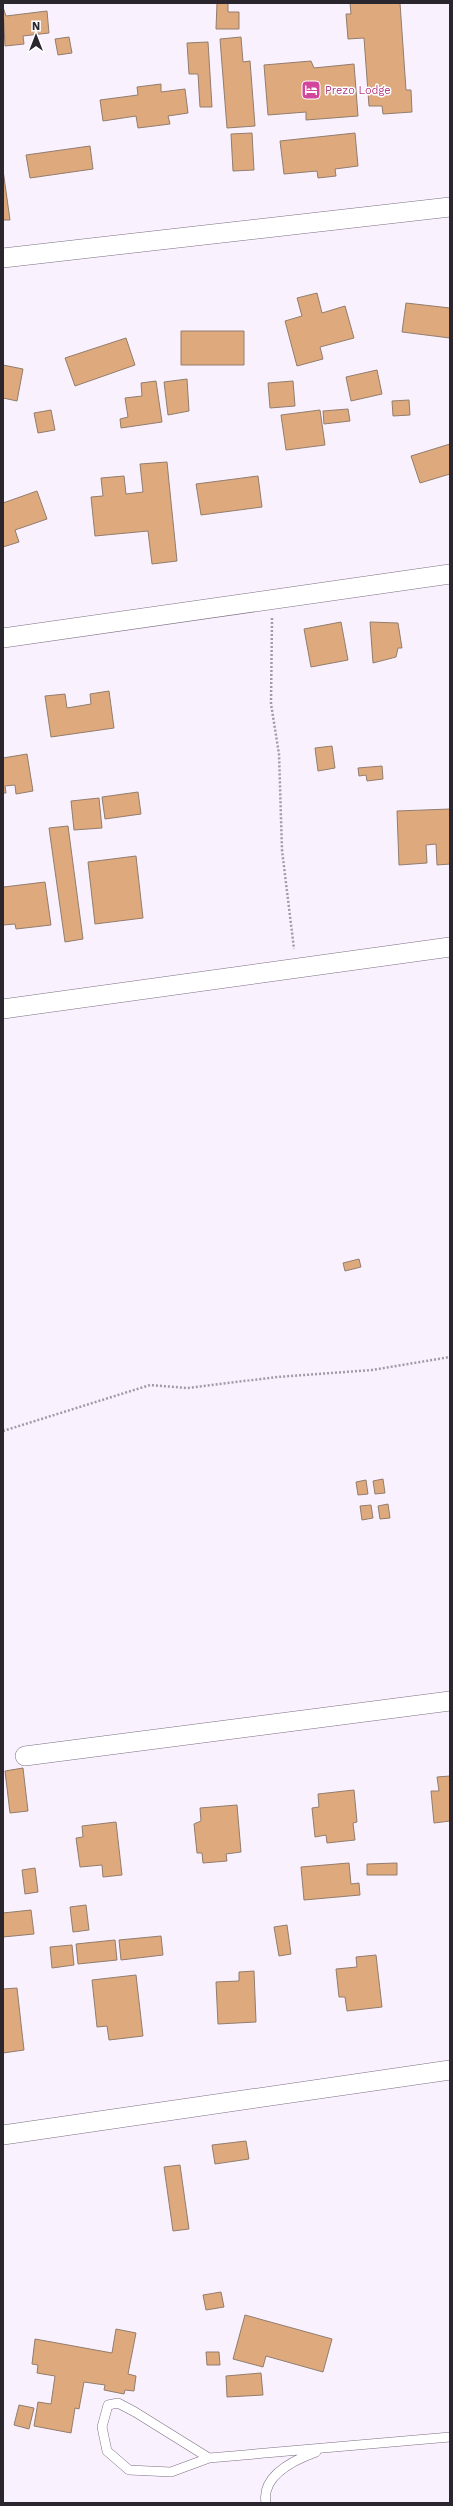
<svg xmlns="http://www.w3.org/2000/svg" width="453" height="2506" viewBox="0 0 453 2506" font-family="'Work Sans',sans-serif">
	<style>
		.building { fill: #dea97d; stroke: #927d6d }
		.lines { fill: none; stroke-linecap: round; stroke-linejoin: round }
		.lane-casing { stroke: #7d6f83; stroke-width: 10 }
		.street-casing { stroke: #7d6f83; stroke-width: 20 }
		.path { stroke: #a29aa6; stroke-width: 2.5; stroke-dasharray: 2 2; stroke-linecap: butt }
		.lane { stroke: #fff; stroke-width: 9 }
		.street { stroke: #fff; stroke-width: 19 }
		.labels { text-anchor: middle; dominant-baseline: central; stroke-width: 3; stroke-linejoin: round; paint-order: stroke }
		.hotel-label { font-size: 11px; fill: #b23c85; stroke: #fff; text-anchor: start }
	</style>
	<rect width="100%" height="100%" fill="#faf1ff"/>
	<path class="building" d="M217 3H228V12H239V29H216Z
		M350 3H400L406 90H411L412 112 383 114 382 106H369L364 38 348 39 346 14H351Z
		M3 7 6 16 47 11 49 33 23 36 24 44 5 46Z
		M69 37 72 53 58 55 55 39Z
		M241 37 243 62 250 61 255 126 227 128 220 39Z
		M208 42 212 107H200L198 74H189L187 43Z
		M311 61 314 68 354 64 358 116 306 120V112L268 115 264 65Z
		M161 84V92L185 89 188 113 168 116 170 124 138 128 136 116 103 121 100 100 138 95 137 87Z
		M252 133 254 170 233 171 231 134Z
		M355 133 358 166 335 169 336 176 318 178 317 171 284 174 280 141Z
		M90 146 93 169 30 178 26 155Z
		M3 170 10 220H3Z
		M317 293 322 313 345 306 354 338 320 347 323 359 297 366 285 321 302 316 297 298Z
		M406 303 450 308V338L402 332Z
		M181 331H244V365H181Z
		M126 338 135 365 75 386 65 358Z
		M3 365 23 369 17 401 3 398Z
		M377 370 382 394 351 401 346 377Z
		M187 379 189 411 168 415 164 382Z
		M156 381 162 422 121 428 120 419 128 417 125 398 142 396 141 383Z
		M293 381 295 406 270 408 268 383Z
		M409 400 410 415 393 416 392 401Z
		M348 409 350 421 324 424 323 411Z
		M51 410 55 430 38 433 34 413Z
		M320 410 325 445 286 450 281 415Z
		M450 444V474L420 483 411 456Z
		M167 462 177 561 152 564 148 531 95 536 91 497 103 496 101 478 124 476 126 494 143 492 140 464Z
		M258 476 262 507 201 515 196 484Z
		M37 491 47 519 15 530 19 542 3 547V503Z
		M341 622 348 660 311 667 304 629Z
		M370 622 398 623 402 648H398L396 657 373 663Z
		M109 691 114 728 51 737 45 696 65 694 67 708 91 704 90 694Z
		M332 746 335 768 318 771 315 748Z
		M27 754 33 791 16 794 15 785 5 786 6 793H3V758Z
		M382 766 383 779 367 781 366 775 359 776 358 768Z
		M138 792 141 814 105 819 102 797Z
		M99 798 102 828 74 830 71 801Z
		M450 809V864L437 865 436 844 426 845 427 863 399 865 397 811Z
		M68 826 83 939 65 942 49 828Z
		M136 856 143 918 95 924 88 862Z
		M45 882 51 925 16 929 15 924 3 925V884L4 887Z
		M359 1259 361 1267 345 1271 343 1263Z
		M383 1479 385 1493 375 1494 373 1481Z
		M366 1480 368 1494 358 1495 356 1482Z
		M388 1504 390 1518 380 1519 378 1506Z
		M371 1505 373 1518 362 1520 360 1506Z
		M23 1768 28 1811 10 1813 5 1771Z
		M450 1776V1821L434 1823 431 1791H439L437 1777Z
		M354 1790 357 1822 353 1823 355 1840 327 1843 326 1835 315 1837 312 1808 319 1807 318 1794Z
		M237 1805 241 1852 226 1854 227 1861 203 1863 202 1853H197L194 1824 201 1821 200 1808Z
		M116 1822 122 1875 103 1877 102 1865 80 1867 76 1838 83 1837 82 1826Z
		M349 1863 351 1884 359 1883 360 1895 304 1900 301 1867Z
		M397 1863V1875H367V1864Z
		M35 1868 38 1892 25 1894 22 1870Z
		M86 1905 89 1930 73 1932 70 1907Z
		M31 1910 34 1934 3 1937V1913Z
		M287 1925 291 1954 279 1956 274 1927Z
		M161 1936 163 1955 121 1960 119 1940Z
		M115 1940 117 1960 78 1964 76 1944Z
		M72 1945 74 1965 52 1968 50 1947Z
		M376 1955 382 2007 347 2011 345 1997H339L336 1969 357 1967 356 1957Z
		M254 1971 256 2022 218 2024 216 1982 239 1981V1972Z
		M136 1975 143 2036 109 2040 107 2026 97 2027 92 1980Z
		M17 1988 24 2050 3 2053V1989Z
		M246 2141 249 2159 215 2164 212 2145Z
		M180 2165 189 2229 173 2231 164 2167Z
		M221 2292 224 2307 206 2310 203 2295Z
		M245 2315 332 2339 323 2372 266 2356 263 2367 233 2359Z
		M116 2329 136 2333 128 2374 136 2376 134 2391 125 2390 124 2394 104 2390 105 2385 84 2382 79 2409 75 2408 71 2433 34 2426 38 2402 51 2404 55 2376 37 2373 38 2365 32 2364 35 2339 112 2353Z
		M206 2352H219L220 2365H207Z
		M261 2373 263 2395 227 2397 226 2376Z
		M19 2405 34 2408 29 2429 14 2425Z"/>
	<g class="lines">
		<g class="lane-casing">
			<path id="lane" d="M209 2458 135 2412 118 2403 108 2405 102 2427 107 2451 129 2470 171 2472 209 2458 450 2437
				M266 2503C261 2475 294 2460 316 2452"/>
		</g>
		<g class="street-casing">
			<path id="street" d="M3 258 450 207
				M3 638 450 574
				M3 1009 450 947
				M25 1756 450 1701
				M3 2135 450 2070"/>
		</g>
		<path class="path" d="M272 618 271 704 279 754 282 850 294 949
			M3 1431 150 1385 187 1388 277 1377 372 1370 450 1357"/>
		<use href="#lane" class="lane"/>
		<use href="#street" class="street"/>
	</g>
	<defs>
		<g id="hotel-square" transform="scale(1)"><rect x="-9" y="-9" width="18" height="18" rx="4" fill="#d1479c" stroke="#fff"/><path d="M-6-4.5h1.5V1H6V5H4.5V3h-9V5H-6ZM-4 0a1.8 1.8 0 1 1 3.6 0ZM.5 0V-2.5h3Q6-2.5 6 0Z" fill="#fff"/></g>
	</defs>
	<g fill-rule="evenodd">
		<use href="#hotel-square" x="311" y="90"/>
	</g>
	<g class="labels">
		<g class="hotel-label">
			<text x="325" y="90">Prezo Lodge</text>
		</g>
	</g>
	<rect width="453" height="2506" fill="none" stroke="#2b252e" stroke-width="8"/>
	<g transform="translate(36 36)" stroke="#ffffff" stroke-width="3" paint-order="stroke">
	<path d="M0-3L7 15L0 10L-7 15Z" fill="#2b252e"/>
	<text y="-6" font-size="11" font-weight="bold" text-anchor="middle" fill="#2b252e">N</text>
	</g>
</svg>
